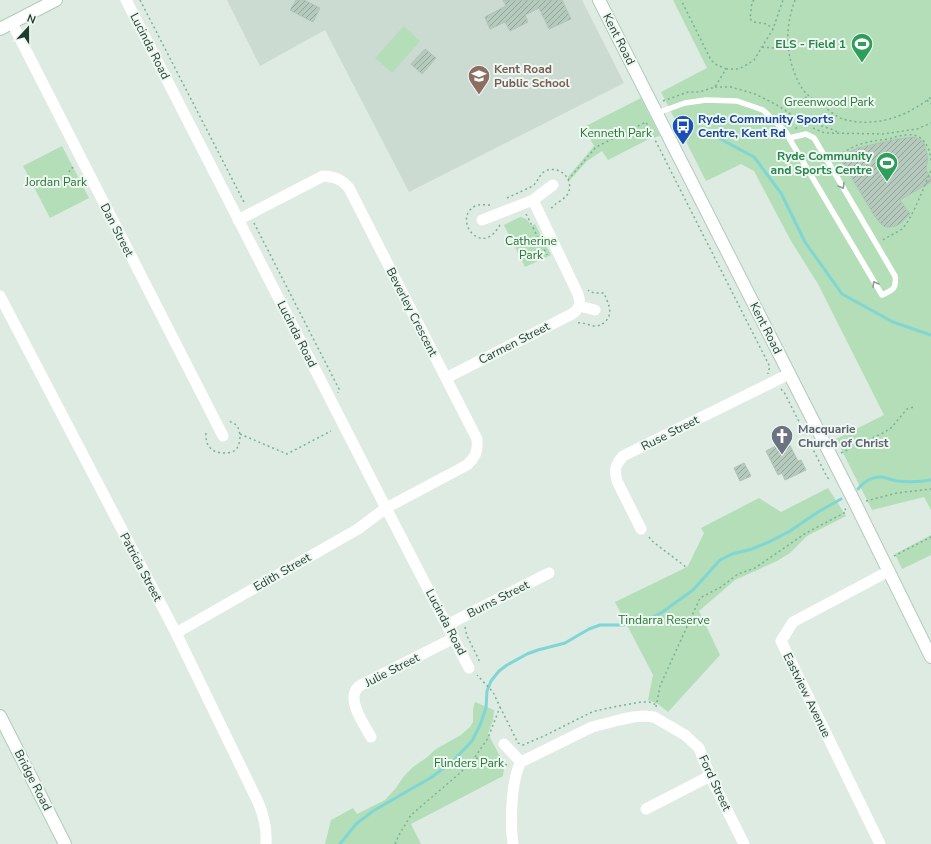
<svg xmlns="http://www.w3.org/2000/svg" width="931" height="844" viewBox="0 0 931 844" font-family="'Nunito Sans',sans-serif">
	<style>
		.built { fill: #cbdbd1 }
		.park { fill: #b3deb7 }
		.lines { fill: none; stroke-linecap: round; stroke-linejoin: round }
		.stream { stroke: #7fd6d4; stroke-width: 3 }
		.building { fill: url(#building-hatch); stroke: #afc5b8 }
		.secondary-casing { stroke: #afcbbc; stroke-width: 14 }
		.path { stroke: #7ab196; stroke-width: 1.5; stroke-dasharray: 2 3; stroke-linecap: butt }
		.lane { stroke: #fff; stroke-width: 5.5 }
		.street { stroke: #fff; stroke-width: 11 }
		.secondary { stroke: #fff; stroke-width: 12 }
		.oneway { stroke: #8e9d96 }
		.labels { text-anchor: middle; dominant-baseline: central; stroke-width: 4; stroke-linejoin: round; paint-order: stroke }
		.street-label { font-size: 12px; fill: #1d3b2e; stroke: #eef7f1 }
		.leisure-label { font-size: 12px; font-weight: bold; fill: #27864d; stroke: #eef7f1; text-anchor: end }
		.education-label { font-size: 12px; font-weight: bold; fill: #785e54; stroke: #eef7f1; text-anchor: start }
		.park-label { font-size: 12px; fill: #247635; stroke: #eef7f1 }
		.transit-label { font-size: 12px; font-weight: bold; fill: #164399; stroke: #eef7f1; text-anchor: start }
		.worship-label { font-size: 12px; font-weight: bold; fill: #5b616d; stroke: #eef7f1; text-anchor: start }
	</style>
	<defs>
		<pattern id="building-hatch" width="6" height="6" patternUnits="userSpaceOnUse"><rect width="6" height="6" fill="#b5c9bd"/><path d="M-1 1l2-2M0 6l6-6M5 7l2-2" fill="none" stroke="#93a49a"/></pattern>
	</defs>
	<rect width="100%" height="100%" fill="#ddebe2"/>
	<path class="built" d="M227 0H582L624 83 409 192 325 30 260 66Z"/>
	<path class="park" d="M673 0H931V510L924 497 872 510 836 439 884 415 818 284 791 241 754 171 741 164 706 181 661 92 707 68Z
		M404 26 420 41 392 73 375 58Z
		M641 98 660 136 651 138 608 160 602 151 587 161 570 180 568 177 594 146 584 127Z
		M62 146 89 198 50 218 23 166Z
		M520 217C526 218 528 220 531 226L535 224 551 255 525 267 504 225Z
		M828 488 846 516 807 536 790 553 777 561 735 580 699 611 720 655 668 712 658 704 648 700 653 675 615 602 683 569 688 566 704 533 701 528 759 498 781 512Z
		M931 535V555L902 569 895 554Z
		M475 702 494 710 493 720 488 734 501 758 504 768 503 776 411 824 421 844H325L331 820 353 808 357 814 385 800 396 788 404 776 413 767 426 758 436 749 461 735 470 727 473 722V709Z"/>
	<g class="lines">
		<path class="stream" d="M715 136 754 157 781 193 805 242 842 294 893 322 931 335
			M858 489C863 482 873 476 882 477 887 478 892 480 897 481 908 482 920 482 931 480
			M340 844 356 824 373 811 432 777 453 761 472 741 480 725 486 708 487 691 491 681 499 671 507 665 527 654 538 650 565 643 589 629 600 625H620L632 624 643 621 661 613 693 590 720 560 732 554 752 549 771 541 790 531 818 512 841 499"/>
	</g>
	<path class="building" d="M296 0H304L320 8 313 22 290 10Z
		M503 0H562L571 19 549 29 539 8 525 15 528 22 510 31 505 22 490 29 485 17 506 6Z
		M425 49 436 58 422 74 411 64Z
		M914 137 919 139 924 143 926 150 928 158 926 170 931 178V182L900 200 910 214 902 222 896 226 889 227H885L881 224 874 215 841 160 847 153 858 148 896 139Z
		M787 440 798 461 801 460 806 470 785 480 782 473 778 475 766 451Z
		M744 463 751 476 740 481 734 468Z"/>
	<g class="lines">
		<g class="secondary-casing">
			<path id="secondary" d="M599 0 854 501 931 657
				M0 29 56 0
				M0 716 65 844"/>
		</g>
		<path class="path" d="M140 0 245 204
			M754 0 752 2 750 19 754 22 767 24 773 29
			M795 0C786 24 785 50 795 74 798 82 802 90 808 95 812 99 818 102 823 106 829 110 836 117 843 119 874 128 907 117 931 97
			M762 47 775 48H788
			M726 69H737L743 67 754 60 773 29 783 0
			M715 87H731L755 94 777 105 798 119 813 123 831 129 840 133
			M927 100 931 104
			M663 101 688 92H699L715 87 726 69 715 64 711 60 681 0
			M802 102 808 95
			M813 128 825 133 883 134 917 129 931 123
			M796 129 798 119
			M834 158C843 153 851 147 861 144 870 141 879 140 889 139 895 137 901 135 907 135 923 133 930 147 931 161
			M68 177 70 169 74 167
			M568 180 596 147 646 122 770 367 768 372V374
			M507 198 533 186C538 181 539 175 545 171 558 165 573 177 569 191 566 201 553 202 550 211
			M490 205C485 205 480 204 475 206 454 218 476 250 493 234 496 232 498 227 501 224
			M526 214 547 255
			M254 223 339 389 338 393
			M883 240C889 236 896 233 902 229 912 219 924 187 930 173L931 168
			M578 323C584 322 590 326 596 326 600 326 602 324 605 322 614 313 608 303 604 293 597 293 593 294 588 290
			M781 389 784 392 827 477 830 480
			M206 433C205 446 212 453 224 453 227 453 231 453 234 451 241 447 242 431 236 425 234 423 231 422 228 421
			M240 434 287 454 331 431
			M841 453 883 433 891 428 907 409 914 407
			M866 501 897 493 931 489
			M649 537 652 541 686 567
			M894 556 931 537
			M465 627 467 636 479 660 478 663
			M500 707 518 743 523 745 544 736 592 712 608 708 641 702H649L657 705
			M656 707 660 686 700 598 721 587 738 574 755 568 806 533 846 512 845 508
			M475 757 488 738 500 707 493 692 477 675
			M395 844 400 833 411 815 460 773 475 758 493 760 507 765"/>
		<path class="lane" d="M657 113 685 103 706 100 737 101 763 110 786 132 789 138 882 295C892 290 897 289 895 276L814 138 806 134 789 138"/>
		<path class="street" d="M126 0 386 508 469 668
			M12 23 223 436
			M482 220 533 200 553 185
			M0 296 176 633 258 802C264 816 267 829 266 844
			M579 306 595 310
			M446 378 572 314C580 309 581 303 578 294L533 200
			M641 529 617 481C614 468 615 466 623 456L789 374
			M447 625 549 573
			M176 633 358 529 386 508 467 465C476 456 478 452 477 439L349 188C341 179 336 177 323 176L238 220
			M371 737C365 726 348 702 356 690 357 687 361 685 363 684L454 638
			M504 744 521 762
			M521 762 592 727 619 720 633 717 644 716 654 717 685 735 699 748 710 776 744 844
			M646 809 710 776
			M513 844C510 824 511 779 521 762
			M880 844 781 641 793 622 889 571"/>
		<use href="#secondary" class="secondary"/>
	</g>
	<defs><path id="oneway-chevron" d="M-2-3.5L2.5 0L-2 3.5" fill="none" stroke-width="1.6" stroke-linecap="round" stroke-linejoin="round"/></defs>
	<g class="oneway">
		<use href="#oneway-chevron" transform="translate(842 186) rotate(60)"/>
		<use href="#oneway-chevron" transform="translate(875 284) rotate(-120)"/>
	</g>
	<defs>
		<g id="stadium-pin" transform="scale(1.15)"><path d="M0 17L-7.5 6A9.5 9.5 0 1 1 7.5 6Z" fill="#2e9e5b" stroke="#eef7f1"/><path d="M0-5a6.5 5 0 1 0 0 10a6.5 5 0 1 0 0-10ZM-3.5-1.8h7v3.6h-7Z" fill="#fff"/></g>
		<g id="school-pin" transform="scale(1.15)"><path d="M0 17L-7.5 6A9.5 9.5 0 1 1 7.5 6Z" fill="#8d6e63" stroke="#eef7f1"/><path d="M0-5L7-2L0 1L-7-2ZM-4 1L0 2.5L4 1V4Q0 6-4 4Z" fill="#fff"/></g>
		<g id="bus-pin" transform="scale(1.15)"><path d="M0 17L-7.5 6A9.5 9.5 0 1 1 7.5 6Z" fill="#1a4fb4" stroke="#eef7f1"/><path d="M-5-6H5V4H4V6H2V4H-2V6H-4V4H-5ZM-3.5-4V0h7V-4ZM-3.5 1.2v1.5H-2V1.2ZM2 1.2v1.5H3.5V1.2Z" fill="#fff"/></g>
		<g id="church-pin" transform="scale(1.15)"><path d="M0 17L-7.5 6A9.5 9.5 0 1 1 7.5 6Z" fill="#6b7280" stroke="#eef7f1"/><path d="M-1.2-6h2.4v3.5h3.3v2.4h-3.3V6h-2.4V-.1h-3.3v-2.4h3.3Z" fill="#fff"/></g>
	</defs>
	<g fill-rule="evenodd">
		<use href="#stadium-pin" x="862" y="44"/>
		<use href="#school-pin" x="479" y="76"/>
		<use href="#bus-pin" x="683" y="126"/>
		<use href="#stadium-pin" x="887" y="163"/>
		<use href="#church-pin" x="782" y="436"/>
	</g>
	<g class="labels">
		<g class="street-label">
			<text transform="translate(619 39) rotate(63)">Kent Road</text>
			<text transform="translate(150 46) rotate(63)">Lucinda Road</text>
			<text transform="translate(117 230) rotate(63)">Dan Street</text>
			<text transform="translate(412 312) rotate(63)">Beverley Crescent</text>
			<text transform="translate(766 328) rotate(63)">Kent Road</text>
			<text transform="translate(297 334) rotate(63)">Lucinda Road</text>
			<text transform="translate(514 343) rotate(-27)">Carmen Street</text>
			<text transform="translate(670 433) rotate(-27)">Ruse Street</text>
			<text transform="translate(141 567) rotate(62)">Patricia Street</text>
			<text transform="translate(282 572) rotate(-30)">Edith Street</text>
			<text transform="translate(498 599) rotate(-27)">Burns Street</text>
			<text transform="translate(446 622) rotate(62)">Lucinda Road</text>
			<text transform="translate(392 670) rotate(-27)">Julie Street</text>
			<text transform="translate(807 695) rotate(64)">Eastview Avenue</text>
			<text transform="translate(33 780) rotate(63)">Bridge Road</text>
			<text transform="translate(715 783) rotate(65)">Ford Street</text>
		</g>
		<g class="leisure-label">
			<text x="846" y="44">ELS - Field 1</text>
			<text x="872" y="156">Ryde Community<tspan x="872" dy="14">and Sports Centre</tspan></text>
		</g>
		<g class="education-label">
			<text x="494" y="69">Kent Road<tspan x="494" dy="14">Public School</tspan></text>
		</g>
		<g class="park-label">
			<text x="829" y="102">Greenwood Park</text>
			<text x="616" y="133">Kenneth Park</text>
			<text x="56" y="182">Jordan Park</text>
			<text x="531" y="241">Catherine<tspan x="531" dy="14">Park</tspan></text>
			<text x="664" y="620">Tindarra Reserve</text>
			<text x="469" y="763">Flinders Park</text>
		</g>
		<g class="transit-label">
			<text x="698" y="119">Ryde Community Sports<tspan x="698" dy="14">Centre, Kent Rd</tspan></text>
		</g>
		<g class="worship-label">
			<text x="798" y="429">Macquarie<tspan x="798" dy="14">Church of Christ</tspan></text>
		</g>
	</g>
	<g transform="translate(28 28) rotate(21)" stroke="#eef7f1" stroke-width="3" paint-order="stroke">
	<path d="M0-3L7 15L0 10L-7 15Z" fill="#1d3b2e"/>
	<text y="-6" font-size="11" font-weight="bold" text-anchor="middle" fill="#1d3b2e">N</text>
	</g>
</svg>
